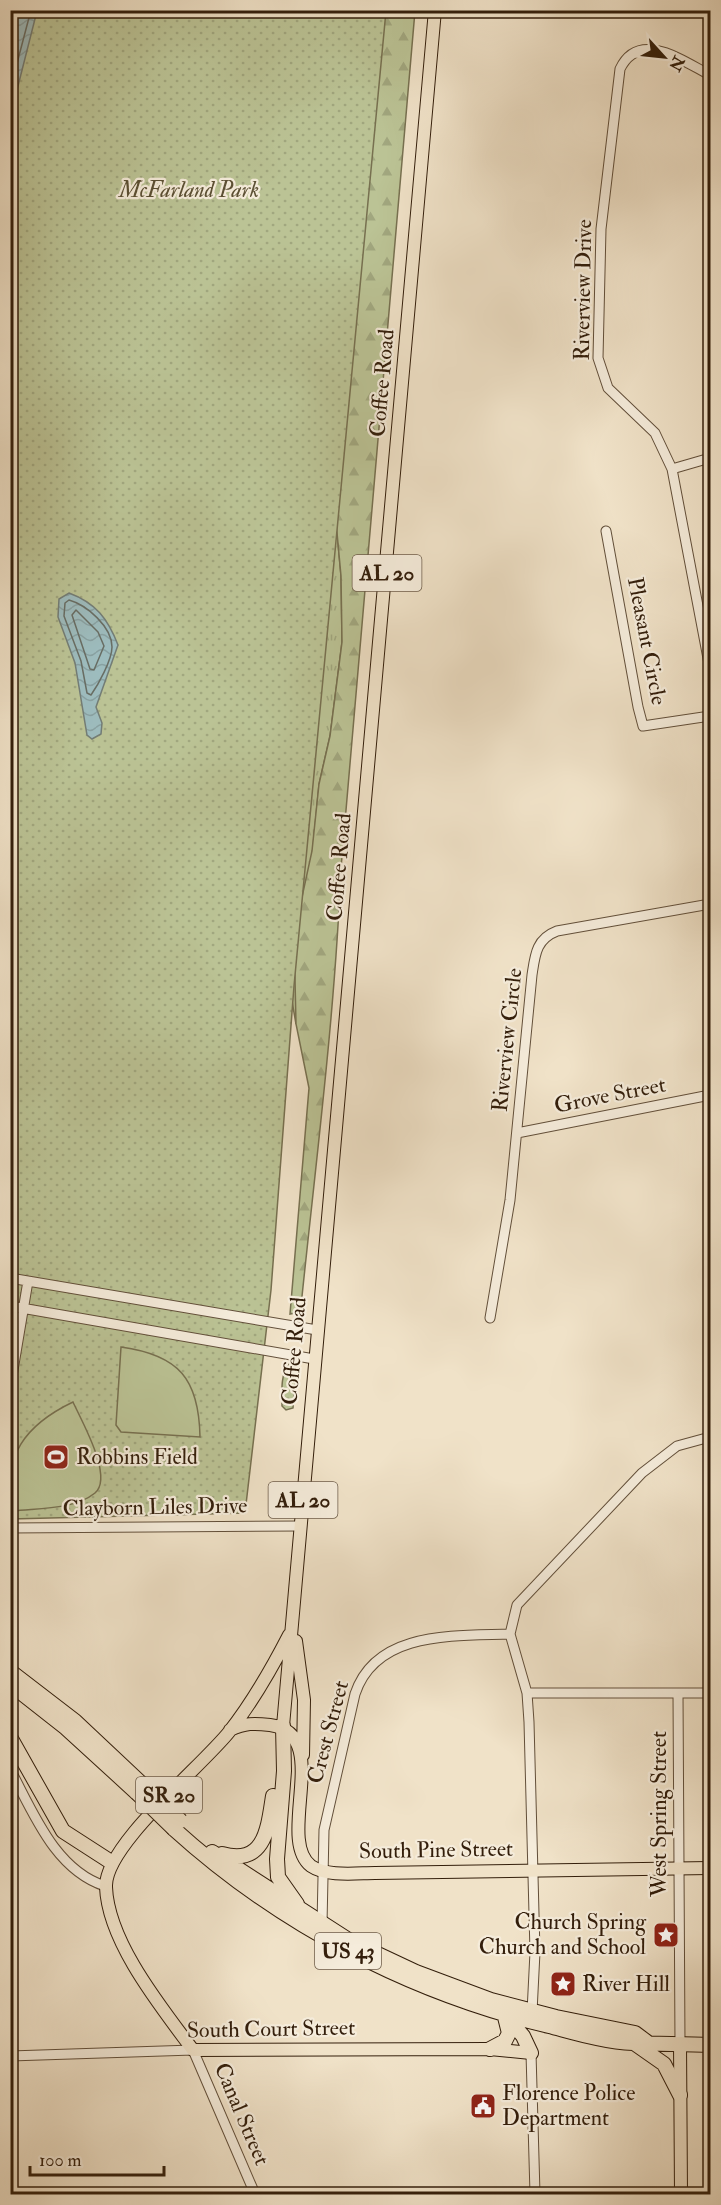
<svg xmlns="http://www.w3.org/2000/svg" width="721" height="2205" viewBox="0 0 721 2205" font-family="'IM FELL Double Pica',serif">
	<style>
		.grass { fill: url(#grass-tufts); stroke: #777050; stroke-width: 1.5 }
		.forest { fill: url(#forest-firs); stroke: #777050; stroke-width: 1.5 }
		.park { fill: url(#park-dots); stroke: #777050; stroke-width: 1.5 }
		.pitch { fill: #bbc395; stroke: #777050; stroke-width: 1.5 }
		.water { fill: url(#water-waves); stroke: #737d76; stroke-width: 1.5 }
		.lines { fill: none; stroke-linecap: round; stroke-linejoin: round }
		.shore { stroke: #686d64; stroke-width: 1.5 }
		.minor-casing { stroke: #624f3a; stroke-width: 11 }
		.major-casing { stroke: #331e0b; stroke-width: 14 }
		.highway-casing { stroke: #331e0b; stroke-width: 16 }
		.minor { stroke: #f5ecdb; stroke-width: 9 }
		.major { stroke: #f0e2c8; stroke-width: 12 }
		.highway { stroke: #f0e2c8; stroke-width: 14 }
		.highway-bridge-casing { stroke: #331e0b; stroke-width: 16; stroke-linecap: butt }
		.highway-bridge { stroke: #f0e2c8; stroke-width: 14 }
		.labels { text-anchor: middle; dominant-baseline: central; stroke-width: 4.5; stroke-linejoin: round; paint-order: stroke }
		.shield { fill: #f5ecdb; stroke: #6d5c49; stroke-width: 1.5 }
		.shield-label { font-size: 21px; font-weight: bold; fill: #331e0b }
		.park-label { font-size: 22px; font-style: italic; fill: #5c5034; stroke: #f5ecdb }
		.street-label { font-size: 22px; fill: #331e0b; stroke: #f5ecdb }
		.poi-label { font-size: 22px; fill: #331e0b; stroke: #f5ecdb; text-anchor: start }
	</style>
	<defs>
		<pattern id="grass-tufts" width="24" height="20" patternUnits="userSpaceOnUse" patternTransform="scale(1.5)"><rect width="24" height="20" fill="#bbc395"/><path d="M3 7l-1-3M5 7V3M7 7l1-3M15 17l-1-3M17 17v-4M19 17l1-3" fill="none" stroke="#a1a77f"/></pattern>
		<pattern id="forest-firs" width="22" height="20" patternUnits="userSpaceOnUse" patternTransform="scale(1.5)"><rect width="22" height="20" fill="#bbc395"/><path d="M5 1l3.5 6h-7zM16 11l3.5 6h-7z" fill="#a1a77f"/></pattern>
		<pattern id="park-dots" width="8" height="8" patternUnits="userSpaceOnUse" patternTransform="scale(1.5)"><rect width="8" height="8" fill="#bbc395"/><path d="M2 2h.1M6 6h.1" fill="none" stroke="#a1a77f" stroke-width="1.8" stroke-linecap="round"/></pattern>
		<pattern id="water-waves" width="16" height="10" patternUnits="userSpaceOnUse" patternTransform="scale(1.5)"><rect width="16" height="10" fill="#9dbcbe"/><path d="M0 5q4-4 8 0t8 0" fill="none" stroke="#88a1a2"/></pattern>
	</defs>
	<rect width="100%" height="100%" fill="#f0e2c8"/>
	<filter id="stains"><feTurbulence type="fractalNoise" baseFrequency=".00333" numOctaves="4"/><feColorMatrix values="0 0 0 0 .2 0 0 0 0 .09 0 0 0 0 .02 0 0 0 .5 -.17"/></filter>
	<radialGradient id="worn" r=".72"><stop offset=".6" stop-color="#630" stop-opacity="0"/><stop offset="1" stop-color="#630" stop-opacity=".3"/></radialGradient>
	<path class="grass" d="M335 511 341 576 342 642 330 736 319 784 296 1024 288 978Z"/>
	<path class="forest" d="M357 11H415L341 868C335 1015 316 1160 301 1306L295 1313 290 1314 309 1088 296 1024 294 934 312 851 319 784 330 736 342 642 341 576 335 511Z
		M289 1364 296 1368 293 1408 286 1410 282 1406C282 1393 280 1375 289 1364Z"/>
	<path class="park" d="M10 11H386L294 986 271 1290 245 1513 11 1519Z"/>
	<path class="pitch" d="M121 1347C179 1355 199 1379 200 1437L121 1432 116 1425Z
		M73 1402C81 1420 114 1477 95 1493 74 1510 38 1508 13 1511 0 1456 27 1424 73 1402Z"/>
	<path class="water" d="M11 10 37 11 15 98 11 99Z
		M69 593C96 603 108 619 118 645L96 707 102 723 101 734 92 739 87 735 75 663 58 617 59 599Z"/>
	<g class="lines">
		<path class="shore" d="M10 90 31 10
			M69 600C87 605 112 627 112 647 112 660 98 685 91 695L87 693 81 661 64 616 65 603Z
			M76 610 98 632 104 646 94 670 90 669 72 615Z"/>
		<g class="minor-casing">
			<path id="minor" d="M710 75C683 61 639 29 620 69L601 229 598 358 608 388 655 433 672 469 710 669
				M672 469 710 458
				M606 531 638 707 643 726 710 716
				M517 1133 710 1095
				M10 1278 317 1330
				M10 1306 314 1359
				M490 1318 510 1200 532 975C535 955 536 939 557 931L710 904
				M10 1388 28 1281
				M10 1528 300 1526
				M527 1693H710
				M678 1693 680 2043
				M10 1769C33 1812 55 1870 105 1886
				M322 1924 324 1830 355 1694C376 1630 456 1636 510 1634
				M532 2012 535 1952 529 1722 527 1693 510 1634 517 1605 642 1473 677 1446 710 1437
				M531 2053 535 2194
				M10 2056 193 2050 255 2194"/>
		</g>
		<g class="major-casing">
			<path id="major" d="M289 1635C272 1668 252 1703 229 1732 202 1766 104 1846 106 1887 108 1942 161 2007 193 2050L490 2049 531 2053
				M296 1641 304 1700 303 1755
				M283 1726 435 10
				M230 1730C245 1723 254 1723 270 1725 334 1733 275 1838 311 1866 327 1877 357 1873 375 1873L710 1868
				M680 2043 681 2194"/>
		</g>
		<g class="highway-casing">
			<path id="highway" d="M10 1671 75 1721 144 1786
				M10 1684 66 1728 137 1793
				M283 1726 284 1771 277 1859 278 1877 297 1904
				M10 1737 63 1831 111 1862
				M174 1829C280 1925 410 1993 549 2026 576 2033 605 2042 633 2043 659 2044 685 2044 710 2045
				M212 1852 350 1941 416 1972 491 2000 556 2017 635 2033 647 2042
				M222 1854C265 1866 268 1828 273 1796
				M505 2015 523 2036 531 2053
				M634 2043 664 2064 680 2095
				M490 2049 505 2041 509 2033 505 2017"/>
		</g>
		<use href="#minor" class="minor"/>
		<use href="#major" class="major"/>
		<use href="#highway" class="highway"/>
		<g class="highway-bridge-casing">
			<path id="highway-bridge" d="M144 1786 181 1821
				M137 1793 174 1829"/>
		</g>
		<use href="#highway-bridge" class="highway-bridge"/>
	</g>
	<defs>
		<g id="stadium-square" transform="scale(1.35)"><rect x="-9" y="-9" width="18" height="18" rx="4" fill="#8f2418" stroke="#f5ecdb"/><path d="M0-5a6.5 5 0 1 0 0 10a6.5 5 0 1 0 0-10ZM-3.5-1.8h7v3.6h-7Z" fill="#fff"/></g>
		<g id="sight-square" transform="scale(1.35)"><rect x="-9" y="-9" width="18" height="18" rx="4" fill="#8f2418" stroke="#f5ecdb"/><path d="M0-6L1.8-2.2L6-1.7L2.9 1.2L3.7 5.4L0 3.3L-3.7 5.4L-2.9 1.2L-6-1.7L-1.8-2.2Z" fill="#fff"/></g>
		<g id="civic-square" transform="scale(1.35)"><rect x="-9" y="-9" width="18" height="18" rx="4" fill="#8f2418" stroke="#f5ecdb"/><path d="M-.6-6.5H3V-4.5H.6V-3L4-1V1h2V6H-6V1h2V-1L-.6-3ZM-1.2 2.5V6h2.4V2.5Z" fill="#fff"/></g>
	</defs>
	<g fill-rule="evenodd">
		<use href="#stadium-square" x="56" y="1457"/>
		<use href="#sight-square" x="666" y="1935"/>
		<use href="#sight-square" x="563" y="1984"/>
		<use href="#civic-square" x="483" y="2106"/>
	</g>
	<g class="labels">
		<g class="shield">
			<rect x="352.5" y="555" width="69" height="36" rx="4.5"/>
			<rect x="268.5" y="1482" width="69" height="36" rx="4.5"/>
			<rect x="136" y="1777" width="66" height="36" rx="4.5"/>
			<rect x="315" y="1933" width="66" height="36" rx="4.5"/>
		</g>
		<g class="shield-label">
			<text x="387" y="573">AL 20</text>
			<text x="303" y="1500">AL 20</text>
			<text x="169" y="1795">SR 20</text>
			<text x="348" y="1951">US 43</text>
		</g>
		<g class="park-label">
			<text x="189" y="190">McFarland Park</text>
		</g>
		<g class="street-label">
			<text transform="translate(583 290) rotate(-89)">Riverview Drive</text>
			<text transform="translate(382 383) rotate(-85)">Coffee Road</text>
			<text transform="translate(647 641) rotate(79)">Pleasant Circle</text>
			<text transform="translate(339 867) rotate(-85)">Coffee Road</text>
			<text transform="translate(507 1040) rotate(-84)">Riverview Circle</text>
			<text transform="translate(610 1095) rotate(-11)">Grove Street</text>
			<text transform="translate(294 1351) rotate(-85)">Coffee Road</text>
			<text transform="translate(155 1507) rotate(-1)">Clayborn Liles Drive</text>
			<text transform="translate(328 1732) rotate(-75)">Crest Street</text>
			<text transform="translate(659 1814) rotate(-90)">West Spring Street</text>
			<text transform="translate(436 1850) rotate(-1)">South Pine Street</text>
			<text transform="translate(271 2029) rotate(-1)">South Court Street</text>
			<text transform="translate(242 2114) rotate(67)">Canal Street</text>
		</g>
		<g class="poi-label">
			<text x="76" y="1457">Robbins Field</text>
			<text x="646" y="1922" text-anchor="end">Church Spring<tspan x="646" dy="25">Church and School</tspan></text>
			<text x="582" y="1984">River Hill</text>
			<text x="502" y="2093">Florence Police<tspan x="502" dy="25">Department</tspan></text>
		</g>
	</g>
	<rect width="721" height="2205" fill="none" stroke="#f0e2c8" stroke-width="36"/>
	<rect x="12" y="12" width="697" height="2181" fill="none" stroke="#331e0b" stroke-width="3"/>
	<rect x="18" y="18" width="685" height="2169" fill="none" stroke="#331e0b" stroke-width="1.5"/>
	<g transform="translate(664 57) rotate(117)" stroke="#f5ecdb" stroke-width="4.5" paint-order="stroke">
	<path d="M0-4.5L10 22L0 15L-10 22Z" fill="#331e0b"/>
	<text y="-9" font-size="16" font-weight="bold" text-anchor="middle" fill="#331e0b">N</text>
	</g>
	<path d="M30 2166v9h134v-9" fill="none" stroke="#331e0b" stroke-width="3"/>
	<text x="39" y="2166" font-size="18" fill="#331e0b" stroke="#f5ecdb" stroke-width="4.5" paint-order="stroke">100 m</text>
	<rect width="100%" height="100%" filter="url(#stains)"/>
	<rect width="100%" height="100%" fill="url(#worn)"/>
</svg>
